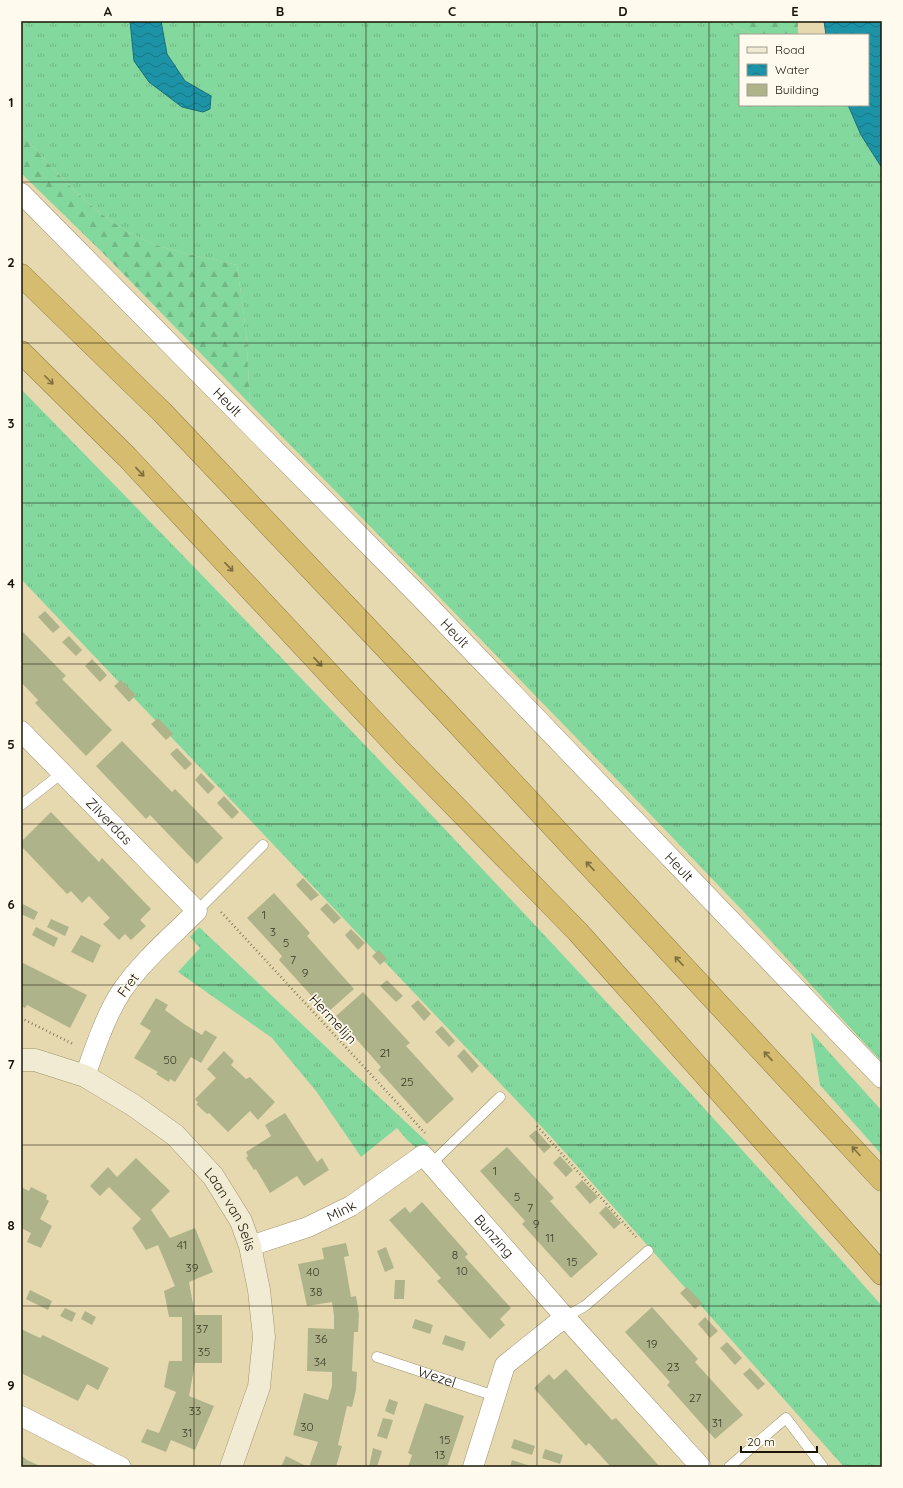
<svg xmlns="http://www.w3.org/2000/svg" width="903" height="1488" viewBox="0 0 903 1488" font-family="Quicksand,sans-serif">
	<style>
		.grass { fill: url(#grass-tufts) }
		.forest { fill: url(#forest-firs) }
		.water { fill: url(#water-waves); stroke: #1b6d76 }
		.building { fill: #aeb38a }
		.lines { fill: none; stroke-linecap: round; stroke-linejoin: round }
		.lane-casing { stroke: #9f936d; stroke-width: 11 }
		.street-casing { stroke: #9f936d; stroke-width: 21 }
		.secondary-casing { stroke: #9f936d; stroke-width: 23 }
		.highway-casing { stroke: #938149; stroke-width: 23 }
		.path { stroke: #877e61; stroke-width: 2.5; stroke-dasharray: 1 3; stroke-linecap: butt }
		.lane { stroke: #fff; stroke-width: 10 }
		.street { stroke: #fff; stroke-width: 20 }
		.secondary { stroke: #f2ebd4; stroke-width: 22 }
		.highway { stroke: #d5bc6e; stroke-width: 22 }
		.oneway { stroke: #80703f }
		.grid { fill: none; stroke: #191405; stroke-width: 1; stroke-opacity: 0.55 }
		.labels { text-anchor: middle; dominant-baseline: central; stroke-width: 3.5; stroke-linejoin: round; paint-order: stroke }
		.number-label { font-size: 12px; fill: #3e3c26 }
		.street-label { font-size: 14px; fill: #191405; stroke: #fefaee }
		.neatline { fill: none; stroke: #191405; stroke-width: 1.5 }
		.grid-label { font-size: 13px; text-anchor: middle; font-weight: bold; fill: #191405 }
	</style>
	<defs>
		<pattern id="grass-tufts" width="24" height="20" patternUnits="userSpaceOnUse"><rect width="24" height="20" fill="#83d89d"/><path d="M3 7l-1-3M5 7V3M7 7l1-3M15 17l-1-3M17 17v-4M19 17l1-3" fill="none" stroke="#71b886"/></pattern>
		<pattern id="forest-firs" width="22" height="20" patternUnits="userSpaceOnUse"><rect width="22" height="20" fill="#83d89d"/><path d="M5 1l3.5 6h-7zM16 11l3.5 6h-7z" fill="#71b886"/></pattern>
		<pattern id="water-waves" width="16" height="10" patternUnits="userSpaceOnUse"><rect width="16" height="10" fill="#1c93a7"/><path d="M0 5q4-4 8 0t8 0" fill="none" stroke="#187786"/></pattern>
	</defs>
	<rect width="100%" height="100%" fill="#e6d9b0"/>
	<path class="grass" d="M21 21H130L134 61 211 96 185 81 167 54 161 21H722L755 35H740V105H848L861 135 882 168V1062C835 1012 789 960 742 910 580 740 415 572 250 404L246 331 237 265C211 259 184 254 159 246 102 226 59 177 21 132Z
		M21 389C314 689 604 992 882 1306V1467H844L554 1140 21 579Z
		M199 927 429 1144 419 1150 407 1140 397 1128 361 1157 316 1091 272 1038 178 972 200 948 190 937Z
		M811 1032 882 1111V1155L820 1085Z"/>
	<path class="forest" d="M722 21H798V35H755Z
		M21 132C59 177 102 226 159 246 184 254 211 259 237 265L246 331 250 404 101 251 21 173Z"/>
	<path class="water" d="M130 21H161L167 54 185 81 211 96 210 109 203 112 182 107 149 82 134 61Z
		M824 21H882V168L861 135 848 105H868V35H826Z"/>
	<path class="building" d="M45 611 60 627 53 633 38 617Z
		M21 630 66 676 62 679 112 730 86 756 35 703 38 700 21 682Z
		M69 636 82 650 76 656 62 642Z
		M92 659 107 675 100 682 85 666Z
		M121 680 136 695 129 702 114 686Z
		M158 718 173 734 166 740 151 724Z
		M122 741 172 792 175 789 223 838 197 864 150 815 146 819 96 766Z
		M177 748 192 764 185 770 170 754Z
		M201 773 215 787 208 794 195 780Z
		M224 796 239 812 232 819 217 803Z
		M51 812 99 862 102 858 151 909 140 920 146 926 131 940 125 934 119 940 103 924 110 918 89 896 82 903 71 891 67 894 21 846V842Z
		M303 878 319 895 311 901 296 885Z
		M274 893 310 933 307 936 354 989 327 1013 279 960 282 956 247 918Z
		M21 903 38 912 34 920 21 914Z
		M327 903 341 918 334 924 320 909Z
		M51 919 69 927 65 936 47 927Z
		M36 927 58 938 54 947 32 935Z
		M351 929 365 943 358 950 345 935Z
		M81 935 101 945 93 963 71 952Z
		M379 950 387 959 380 965 372 956Z
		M21 962 87 995 70 1028 27 1005 25 1008 21 1006Z
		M387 980 403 996 396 1002 380 986Z
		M363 992 410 1043 406 1046 454 1099 427 1124 378 1070 381 1067 336 1016Z
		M156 998 168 1005 165 1010 184 1024 202 1035 205 1030 217 1037 201 1063 191 1057 175 1082 170 1079 169 1082 156 1074 158 1072 134 1058 151 1031 140 1024Z
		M418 1000 431 1014 424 1021 411 1006Z
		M442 1026 455 1041 449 1047 435 1032Z
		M464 1049 479 1066 472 1073 457 1056Z
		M224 1051 234 1061 231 1065 246 1079 250 1077 275 1102 258 1120 250 1111 228 1132 209 1113 207 1114 196 1104 198 1103 195 1099 216 1078 207 1069Z
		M285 1113 317 1162 322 1158 329 1170 304 1186 297 1176 270 1193 257 1171 256 1169 254 1170 246 1158 248 1156 246 1152 271 1136 265 1125Z
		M536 1130 551 1147 544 1153 529 1136Z
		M507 1147 554 1198 550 1201 598 1254 571 1278 522 1224 525 1221 480 1171Z
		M560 1156 573 1170 566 1177 553 1163Z
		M136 1158 170 1191 151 1210 170 1238 195 1228 213 1272 189 1282 195 1315H222V1363H195L189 1396 214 1406 195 1450 171 1440 166 1452 141 1442 147 1429 159 1433 176 1392 164 1387 169 1361H182V1317H169L164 1291 175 1286 158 1245 146 1250 132 1228 141 1219 109 1187 100 1196 90 1186 108 1167 117 1177Z
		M582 1180 598 1197 590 1204 575 1187Z
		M21 1187 29 1191 31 1187 47 1195 46 1199 49 1201 40 1219 52 1226 41 1248 27 1242 31 1233 21 1228Z
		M422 1202 468 1254 465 1257 511 1308 500 1319 505 1325 490 1339 437 1281 441 1278 389 1220 405 1207 410 1213Z
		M606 1206 621 1223 614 1229 599 1213Z
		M346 1243 349 1256 344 1257 351 1297 356 1296 359 1314 358 1332H354L352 1371 357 1372 356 1390 352 1407 347 1406 338 1445 342 1446 336 1467H309L318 1442 293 1435 304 1393 328 1400 332 1386V1372L307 1371 308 1328 334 1329V1315L332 1302 307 1306 298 1264 324 1259 322 1248Z
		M386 1247 394 1268 385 1272 377 1251Z
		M395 1280H405L404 1299H394Z
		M687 1287 702 1303 695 1309 680 1293Z
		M30 1290 52 1301 48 1310 26 1299Z
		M652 1307 698 1359 695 1362 743 1415 715 1439 667 1385 670 1382 625 1332Z
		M65 1308 76 1313 72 1322 60 1316Z
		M85 1311 96 1317 92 1325 81 1319Z
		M705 1317 718 1331 710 1338 698 1324Z
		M415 1319 433 1325 430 1334 412 1328Z
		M21 1329 40 1338 43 1335 109 1368 98 1390 87 1384 78 1401 21 1373Z
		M445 1335 466 1342 463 1351 442 1344Z
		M727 1342 742 1358 735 1365 720 1348Z
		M750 1368 765 1384 758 1390 743 1374Z
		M566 1369 612 1420 616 1418 660 1467H611L589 1443 586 1446 534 1388 549 1374 554 1380Z
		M389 1399 398 1402 394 1415 385 1411Z
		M425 1403 464 1416 447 1467H408L412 1455 408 1453Z
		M383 1418 393 1420 387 1439 377 1436Z
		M514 1439 535 1446 532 1455 511 1448Z
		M373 1448 382 1451 377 1467H369Z
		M545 1449 563 1455 560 1464 542 1458Z
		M21 1455 27 1460 42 1467H21Z
		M286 1456 308 1467H281Z
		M512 1460 533 1467H510Z"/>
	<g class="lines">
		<g class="lane-casing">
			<g id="lane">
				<path d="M21 805 62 773"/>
				<path d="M197 911 263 845"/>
				<path d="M431 1164 500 1097"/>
				<path d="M565 1317 585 1306 648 1251"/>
				<path id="s1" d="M377 1357 495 1396"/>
				<path d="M729 1467 786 1418 823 1467"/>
			</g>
		</g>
		<g class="street-casing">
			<g id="street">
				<path id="s2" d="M21 193 422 599 882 1078"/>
				<path id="s3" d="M21 731 197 911C171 937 142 961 121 992 105 1017 95 1048 85 1076"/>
				<path id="s4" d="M250 1246 308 1227 351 1206 423 1155 565 1317 701 1467"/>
				<path d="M21 1416 121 1467"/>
				<path d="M473 1467 505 1365 565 1317"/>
			</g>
		</g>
		<g class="secondary-casing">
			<g id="secondary">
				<path id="s5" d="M21 1060H35L85 1076 133 1105 175 1135 213 1176 241 1221 250 1246 259 1290 264 1337 259 1387 231 1467"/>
			</g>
		</g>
		<g class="highway-casing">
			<path id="highway" d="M21 275 162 412 440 705 882 1180
				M21 352 127 457 404 754 578 932 882 1274"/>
		</g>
		<path class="path" d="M221 912 425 1133
			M21 1018 73 1044
			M537 1126 636 1237"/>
		<use href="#lane" class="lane"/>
		<use href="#street" class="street"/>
		<use href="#secondary" class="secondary"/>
		<use href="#highway" class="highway"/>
	</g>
	<defs><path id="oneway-shaft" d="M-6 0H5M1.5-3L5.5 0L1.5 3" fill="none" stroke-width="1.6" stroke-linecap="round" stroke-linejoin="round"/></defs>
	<g class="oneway">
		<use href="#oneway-shaft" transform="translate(49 380) rotate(45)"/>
		<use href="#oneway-shaft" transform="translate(140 472) rotate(47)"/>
		<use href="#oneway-shaft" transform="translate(229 567) rotate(47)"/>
		<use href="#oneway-shaft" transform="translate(318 662) rotate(47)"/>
		<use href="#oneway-shaft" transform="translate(590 866) rotate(-133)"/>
		<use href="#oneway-shaft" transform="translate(679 961) rotate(-133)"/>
		<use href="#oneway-shaft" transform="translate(768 1056) rotate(-133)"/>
		<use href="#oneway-shaft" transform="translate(856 1151) rotate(-132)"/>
	</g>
	<path class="grid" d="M194 21V1467M366 21V1467M537 21V1467M709 21V1467M21 182H882M21 343H882M21 503H882M21 664H882M21 824H882M21 985H882M21 1145H882M21 1306H882"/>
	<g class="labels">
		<g class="number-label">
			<text x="264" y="914">1</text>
			<text x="273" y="931">3</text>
			<text x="286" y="942">5</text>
			<text x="293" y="959">7</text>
			<text x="305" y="972">9</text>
			<text x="385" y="1052">21</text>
			<text x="170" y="1059">50</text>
			<text x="407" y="1081">25</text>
			<text x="495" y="1170">1</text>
			<text x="517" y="1196">5</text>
			<text x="530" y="1207">7</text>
			<text x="536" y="1223">9</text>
			<text x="550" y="1237">11</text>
			<text x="182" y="1244">41</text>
			<text x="455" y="1254">8</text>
			<text x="572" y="1261">15</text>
			<text x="192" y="1267">39</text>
			<text x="462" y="1270">10</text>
			<text x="313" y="1271">40</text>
			<text x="316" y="1291">38</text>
			<text x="202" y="1328">37</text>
			<text x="321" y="1338">36</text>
			<text x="652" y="1343">19</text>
			<text x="204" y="1351">35</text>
			<text x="320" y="1361">34</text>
			<text x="673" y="1366">23</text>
			<text x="695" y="1397">27</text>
			<text x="195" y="1410">33</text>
			<text x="717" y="1422">31</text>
			<text x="307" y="1426">30</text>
			<text x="187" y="1432">31</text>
			<text x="445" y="1439">15</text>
			<text x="440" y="1454">13</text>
		</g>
		<g class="street-label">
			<text stroke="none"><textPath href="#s2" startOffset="294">Heult</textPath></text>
			<text stroke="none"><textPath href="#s2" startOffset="618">Heult</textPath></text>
			<text stroke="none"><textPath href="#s3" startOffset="126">Zilverdas</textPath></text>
			<text stroke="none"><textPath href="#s2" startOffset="942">Heult</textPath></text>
			<text transform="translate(128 985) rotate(-54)">Fret</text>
			<text transform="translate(333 1019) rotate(47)">Hermelijn</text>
			<text stroke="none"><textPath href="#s4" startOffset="98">Mink</textPath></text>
			<text stroke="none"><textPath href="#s5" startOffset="268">Laan van Selis</textPath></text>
			<text stroke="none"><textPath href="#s4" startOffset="305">Bunzing</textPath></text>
			<text stroke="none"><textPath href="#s1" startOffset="63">Wezel</textPath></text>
		</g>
	</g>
	<rect width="903" height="1488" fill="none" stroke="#fefaee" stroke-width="44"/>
	<rect x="739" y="34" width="130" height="72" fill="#fefaee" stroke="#a29e91"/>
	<rect x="747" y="47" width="20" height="6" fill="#f2ebd4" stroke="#a29e91"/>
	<text x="775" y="54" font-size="12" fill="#191405">Road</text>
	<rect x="747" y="64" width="20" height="12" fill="url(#water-waves)" stroke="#a29e91"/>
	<text x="775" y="74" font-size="12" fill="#191405">Water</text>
	<rect x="747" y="84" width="20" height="12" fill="#aeb38a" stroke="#a29e91"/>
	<text x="775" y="94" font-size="12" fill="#191405">Building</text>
	<path d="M741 1446v6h76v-6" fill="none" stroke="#191405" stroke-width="2"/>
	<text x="747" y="1446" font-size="12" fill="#191405" stroke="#fefaee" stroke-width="3" paint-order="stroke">20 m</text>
	<rect x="22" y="22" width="859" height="1444" class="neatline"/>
	<g class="grid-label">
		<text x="108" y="16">A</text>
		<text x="280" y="16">B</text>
		<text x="452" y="16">C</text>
		<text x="623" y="16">D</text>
		<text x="795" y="16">E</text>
		<text x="11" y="107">1</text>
		<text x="11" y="267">2</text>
		<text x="11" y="428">3</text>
		<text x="11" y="588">4</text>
		<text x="11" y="749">5</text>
		<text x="11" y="909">6</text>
		<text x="11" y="1069">7</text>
		<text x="11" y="1230">8</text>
		<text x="11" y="1390">9</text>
	</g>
</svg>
